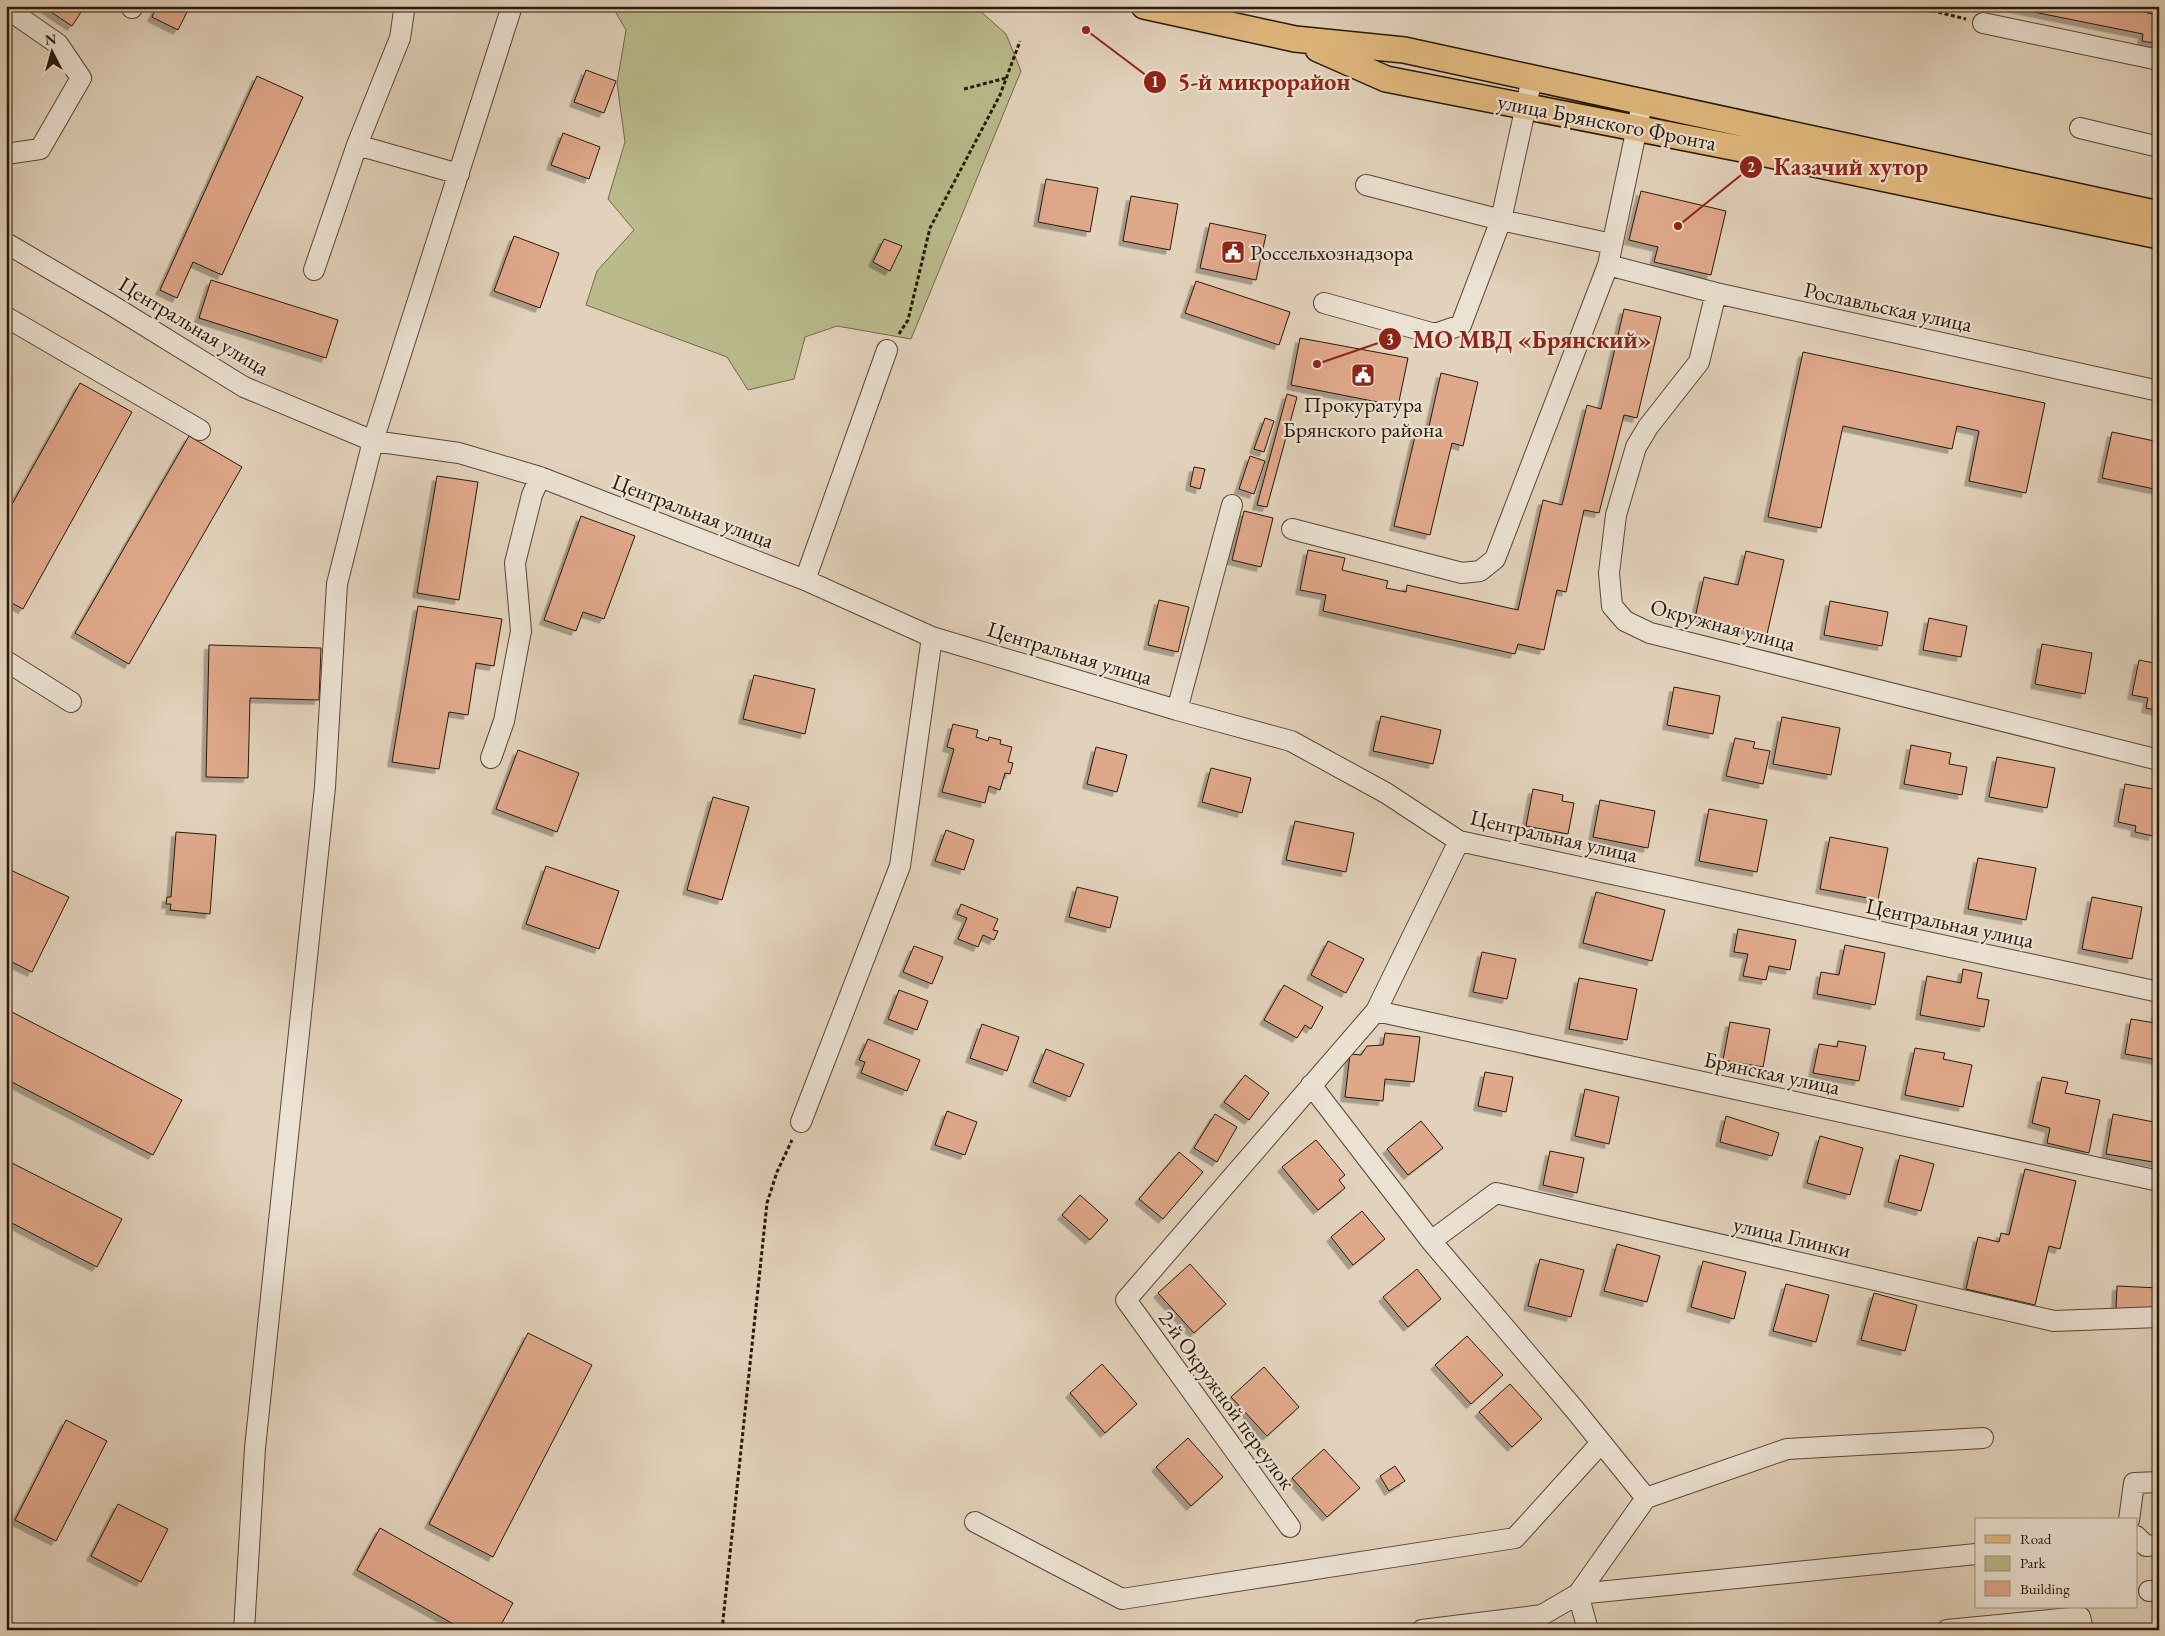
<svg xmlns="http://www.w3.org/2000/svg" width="2165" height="1636" viewBox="0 0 2165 1636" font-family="'EB Garamond',serif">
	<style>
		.green { fill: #baba8c; stroke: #72694a }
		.building { fill: #e0a88b; stroke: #291808; filter: url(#shadow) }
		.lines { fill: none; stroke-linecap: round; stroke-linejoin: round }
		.minor-casing { stroke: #574635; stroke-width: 22 }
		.major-casing { stroke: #291808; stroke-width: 28 }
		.path { stroke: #291808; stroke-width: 3; stroke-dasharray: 4 2.5; stroke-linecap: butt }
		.minor { stroke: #ece2d3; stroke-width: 20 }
		.major { stroke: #e1b97e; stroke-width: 25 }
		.labels { text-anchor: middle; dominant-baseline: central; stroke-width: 4.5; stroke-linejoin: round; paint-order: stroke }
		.street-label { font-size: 22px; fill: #291808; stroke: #ece2d3 }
		.poi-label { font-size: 22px; fill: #291808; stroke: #ece2d3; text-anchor: start }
		.leader { fill: none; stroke: #8f2418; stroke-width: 2 }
		.callout-dot { fill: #8f2418; stroke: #ece2d3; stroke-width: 2 }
		.mark-label { font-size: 15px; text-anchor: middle; font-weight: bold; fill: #fff }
		.callout-label { font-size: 24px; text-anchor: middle; font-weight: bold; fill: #8f2418; stroke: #ece2d3; stroke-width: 4.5; stroke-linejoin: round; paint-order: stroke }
	</style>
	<defs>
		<filter id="shadow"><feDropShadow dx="-4.5" dy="4.5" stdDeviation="0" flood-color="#0004"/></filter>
	</defs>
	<rect width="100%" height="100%" fill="#e2d2bb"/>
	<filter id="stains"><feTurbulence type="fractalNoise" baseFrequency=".004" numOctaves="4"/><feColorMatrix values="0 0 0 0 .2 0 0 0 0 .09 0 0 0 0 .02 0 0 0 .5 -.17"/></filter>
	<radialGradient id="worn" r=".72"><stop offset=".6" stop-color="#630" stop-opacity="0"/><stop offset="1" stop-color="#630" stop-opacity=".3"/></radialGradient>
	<path class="green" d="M612 6H960L979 10 1006 34 1021 71 911 339 837 326 805 337 794 379 748 390 727 357 586 305 597 271 634 230 608 199 625 142 617 83 626 30Z"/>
	<path class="building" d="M42 6H85L72 26Z
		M157 6H190L178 30 152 17Z
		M2004 6H2116L2158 15 2159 11V44L2142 41 2143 34Z
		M2116 6H2159V11L2158 15Z
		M586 70 616 81 604 113 574 102Z
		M257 76 303 97 222 275 193 262 177 298 160 290Z
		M563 133 600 147 589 179 551 165Z
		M1046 179 1098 188 1090 232 1038 222Z
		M1641 191 1726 211 1711 275 1654 262 1658 247 1629 240Z
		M1131 196 1178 204 1170 250 1123 241Z
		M1210 223 1266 235 1256 280 1200 268Z
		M514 236 559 253 540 308 494 291Z
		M884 239 902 246 890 271 873 262Z
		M211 280 338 320 326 358 199 318Z
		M1196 281 1290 312 1279 345 1185 313Z
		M1624 309 1661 317 1637 418 1624 415 1599 513 1584 510 1566 592 1557 590 1544 650 1518 644 1515 654 1323 611 1326 595 1300 590 1308 550 1345 558 1342 570 1388 581 1386 588 1406 592 1407 585 1518 610 1543 500 1562 505 1587 405 1601 409Z
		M1300 338 1408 358 1398 406 1291 385Z
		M1803 352 2045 403 2026 493 1969 481 1979 431 1957 426 1952 449 1843 426 1821 528 1768 517Z
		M1441 373 1478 382 1463 446 1452 443 1430 535 1394 526 1416 432 1427 435Z
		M80 383 132 412 23 609 6 600V515Z
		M1287 394 1297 397 1267 507 1257 505Z
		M1265 418 1274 421 1264 452 1254 449Z
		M2112 432 2159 442V490L2102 478Z
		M189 436 242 467 129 664 75 633Z
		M1250 456 1265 461 1254 494 1239 489Z
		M1194 467 1205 469 1200 489 1190 486Z
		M437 476 478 482 459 600 417 593Z
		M1244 511 1273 518 1261 567 1232 560Z
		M581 516 635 536 604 619 583 612 576 631 544 620Z
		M1746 551 1784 560 1767 634 1695 618 1704 577 1738 585Z
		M1159 600 1189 607 1178 652 1148 645Z
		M1830 601 1888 612 1882 646 1824 635Z
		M418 606 502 619 494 666 476 663 468 715 449 712 439 769 392 762Z
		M1929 618 1967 626 1961 657 1923 650Z
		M2042 644 2092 653 2085 694 2035 684Z
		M209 645 321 648 319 700 250 698 248 778 206 777Z
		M2139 660 2159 664V711L2146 708 2148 698 2132 695Z
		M754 675 815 689 805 734 743 719Z
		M1674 687 1720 696 1713 734 1667 725Z
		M1381 716 1441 730 1433 764 1373 751Z
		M1782 717 1840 728 1831 775 1773 764Z
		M953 724 978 730 976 737 988 741 989 737 1001 740 1000 744 1012 747 1008 762 1013 763 1010 774 1005 773 1000 790 989 786 985 803 942 792 954 749 947 747Z
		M1735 738 1755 742 1753 748 1770 751 1763 784 1726 776Z
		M1911 745 1951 753 1949 764 1967 767 1962 795 1904 784Z
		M1096 747 1127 755 1117 792 1087 784Z
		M518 750 579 773 557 832 496 809Z
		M1997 757 2055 768 2047 808 1989 797Z
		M1211 768 1251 778 1242 813 1202 802Z
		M2125 784 2159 790V830L2155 829 2153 836 2135 832 2136 826 2118 822Z
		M1533 789 1563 795 1562 801 1574 803 1568 834 1526 826Z
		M713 797 749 807 722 900 687 890Z
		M1600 800 1655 811 1648 848 1593 837Z
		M1709 809 1767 820 1757 872 1699 861Z
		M1295 821 1354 833 1346 872 1286 860Z
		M946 830 974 840 964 870 935 861Z
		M176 832 216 835 210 914 170 910 171 904H166L167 897H171Z
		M1830 837 1888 848 1878 900 1820 889Z
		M1978 858 2036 868 2026 920 1968 909Z
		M546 866 619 891 599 949 526 924Z
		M6 868 69 897 32 972 6 959Z
		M1077 887 1118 897 1110 928 1069 917Z
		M1596 892 1665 910 1652 961 1583 943Z
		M2092 897 2142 907 2132 959 2082 949Z
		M961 904 998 919 993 930 998 931 994 940 983 935 978 947 958 939 967 918 957 914Z
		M1738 929 1796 940 1790 970 1769 966 1766 980 1743 976 1748 954 1734 952Z
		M1328 941 1364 959 1346 993 1311 975Z
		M1845 945 1885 953 1875 1005 1817 994 1821 972 1839 975Z
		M914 946 943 957 932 984 903 972Z
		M1482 952 1516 959 1507 999 1473 992Z
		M1963 969 1982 973 1977 998 1989 1000 1984 1027 1920 1015 1927 976 1961 983Z
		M1579 978 1637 989 1627 1040 1569 1029Z
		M1284 985 1323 1007 1311 1029 1305 1025 1297 1038 1264 1020Z
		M899 990 928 1001 917 1030 888 1019Z
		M10 1011 182 1100 153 1155 6 1079V1018Z
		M2157 1012H2159V1060L2125 1054 2131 1019 2155 1023Z
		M1730 1022 1770 1029 1763 1067 1723 1060Z
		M982 1024 1019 1037 1007 1071 970 1058Z
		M1385 1033 1420 1037 1414 1082 1385 1079 1383 1101 1345 1097 1350 1054 1361 1055 1367 1046 1383 1045Z
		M868 1039 920 1060 907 1091 861 1073 865 1062 859 1060Z
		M1838 1041 1866 1046 1859 1081 1813 1073 1819 1044 1837 1047Z
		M1915 1048 1945 1053 1943 1059 1972 1065 1963 1107 1905 1095Z
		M1046 1049 1084 1064 1070 1097 1033 1082Z
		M1485 1072 1513 1077 1506 1112 1478 1106Z
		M1245 1075 1269 1093 1249 1120 1224 1102Z
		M2042 1077 2068 1082 2065 1093 2100 1100 2089 1153 2047 1143 2050 1128 2032 1123Z
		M1585 1089 1619 1097 1609 1144 1575 1136Z
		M947 1111 977 1122 965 1155 935 1145Z
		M1215 1114 1237 1127 1217 1162 1194 1148Z
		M2113 1114 2159 1123V1163L2106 1154Z
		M1726 1116 1779 1133 1772 1156 1720 1142Z
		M1421 1121 1443 1148 1408 1175 1387 1149Z
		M1820 1136 1863 1148 1850 1195 1807 1183Z
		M1316 1140 1345 1175 1339 1180 1345 1188 1318 1210 1282 1167Z
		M1550 1151 1584 1158 1577 1193 1543 1185Z
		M1179 1152 1203 1172 1163 1219 1139 1199Z
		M1900 1155 1934 1164 1921 1211 1888 1202Z
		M6 1160 122 1219 97 1267 6 1220Z
		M2025 1169 2076 1181 2060 1249 2049 1246 2035 1305 1966 1289 1978 1237 1999 1242 2001 1233 2009 1235Z
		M1080 1195 1108 1220 1090 1240 1062 1215Z
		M1362 1211 1385 1239 1353 1265 1331 1237Z
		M1617 1244 1660 1256 1647 1302 1604 1291Z
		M1540 1259 1584 1270 1571 1317 1528 1306Z
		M1703 1261 1746 1272 1734 1319 1691 1307Z
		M1190 1264 1226 1304 1194 1333 1158 1293Z
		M1417 1269 1441 1299 1408 1327 1383 1297Z
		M1786 1284 1829 1295 1816 1342 1773 1331Z
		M2117 1286 2159 1288V1311L2116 1309Z
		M1874 1293 1917 1305 1905 1351 1861 1340Z
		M528 1333 592 1365 493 1557 429 1524Z
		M1467 1336 1503 1375 1471 1404 1435 1365Z
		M1102 1364 1137 1404 1105 1433 1070 1393Z
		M1264 1367 1299 1407 1267 1436 1231 1397Z
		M1510 1384 1542 1419 1512 1447 1479 1412Z
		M66 1420 107 1441 56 1541 15 1520Z
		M1188 1438 1223 1477 1191 1506 1156 1467Z
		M1324 1449 1360 1488 1327 1517 1292 1478Z
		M1395 1466 1405 1481 1389 1491 1380 1476Z
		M118 1504 168 1529 141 1582 91 1556Z
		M380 1528 513 1603 498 1630H464L357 1570Z"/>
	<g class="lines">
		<g class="minor-casing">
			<path id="minor" d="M6 8 58 44 81 78 40 149 6 154
				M132 8 133 6
				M1983 23 2159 60
				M2080 128 2159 147
				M357 145 459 174
				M1366 185 1501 220 1532 78
				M6 243 113 306 244 387 373 441 459 453 540 477 805 580 932 637 1177 710 1291 741 1386 793 1459 841 2159 992
				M1608 265 1716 293 2159 391
				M314 270 357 145 400 38 404 11 402 6
				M1716 293 1699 362 1648 427 1636 447 1616 515 1609 573 1612 606 1625 621 1650 633 2159 760
				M1324 303 1435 334 1461 325 1501 220 1612 244
				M6 317 200 430
				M1292 529 1462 573 1480 571 1495 559 1608 265 1640 113
				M805 580 887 350
				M6 661 71 702
				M1177 710 1232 505
				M491 758 504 721 521 631 515 563 532 495 540 477
				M1376 1011 2159 1181
				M1311 1085 1431 1241 1575 1410 1646 1498 1578 1594 1588 1630
				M801 1122 900 866 932 637
				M1431 1241 1496 1193 2054 1321 2159 1317
				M1646 1498 1787 1449 1983 1438
				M2129 1520 2134 1483 2159 1482
				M975 1522 1122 1599 1515 1538 1601 1443
				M1290 1527 1126 1300 1376 1011 1459 841
				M2136 1536 2146 1546 2159 1545
				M2149 1591H2159
				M244 1630 255 1448 325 787 337 584 373 441 512 6
				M1422 1630 1542 1615 1578 1594 1976 1554
				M1947 1630 2080 1617 2083 1630"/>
		</g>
		<g class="major-casing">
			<path id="major" d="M1144 6 1295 39 1404 50 2159 214
				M1318 49 1386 79 1742 149 2159 236"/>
		</g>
		<path class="path" d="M1913 6 1966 19
			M964 89 1006 78
			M899 334 908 320 930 228 1000 95 1020 41
			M722 1630 767 1203 777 1172 792 1140"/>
		<use href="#minor" class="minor"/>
		<use href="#major" class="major"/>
	</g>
	<defs>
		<g id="civic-square" transform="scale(1.25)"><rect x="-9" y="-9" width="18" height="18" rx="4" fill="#8f2418" stroke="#ece2d3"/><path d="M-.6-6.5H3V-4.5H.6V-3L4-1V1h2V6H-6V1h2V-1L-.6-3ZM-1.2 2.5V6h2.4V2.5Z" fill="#fff"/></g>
	</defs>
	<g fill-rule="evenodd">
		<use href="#civic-square" x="1233" y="252"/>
		<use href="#civic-square" x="1363" y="375"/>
	</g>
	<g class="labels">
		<g class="street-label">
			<text transform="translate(1607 122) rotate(11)">улица Брянского Фронта</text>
			<text transform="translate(1888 307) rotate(12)">Рославльская улица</text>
			<text transform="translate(194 326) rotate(31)">Центральная улица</text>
			<text transform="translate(693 511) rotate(21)">Центральная улица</text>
			<text transform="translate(1723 625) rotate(15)">Окружная улица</text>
			<text transform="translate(1070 653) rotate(17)">Центральная улица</text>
			<text transform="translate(1554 836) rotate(13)">Центральная улица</text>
			<text transform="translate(1950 923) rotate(12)">Центральная улица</text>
			<text transform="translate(1772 1073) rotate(12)">Брянская улица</text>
			<text transform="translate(1792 1237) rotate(13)">улица Глинки</text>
			<text transform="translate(1227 1400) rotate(54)">2-й Окружной переулок</text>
		</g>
		<g class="poi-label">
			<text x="1250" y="252">Россельхознадзора</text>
			<text x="1363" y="404" text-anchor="middle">Прокуратура<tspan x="1363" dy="25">Брянского района</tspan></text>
		</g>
	</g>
	<path class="leader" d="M1086 30L1155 82M1678 226L1751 167M1317 364L1390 339"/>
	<g class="callout-dot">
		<circle cx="1086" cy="30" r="5"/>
		<circle cx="1678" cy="226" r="5"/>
		<circle cx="1317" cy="364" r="5"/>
		<circle cx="1155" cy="82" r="12"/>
		<circle cx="1751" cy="167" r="12"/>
		<circle cx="1390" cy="339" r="12"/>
	</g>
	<g class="mark-label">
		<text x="1155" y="87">1</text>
		<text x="1751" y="172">2</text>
		<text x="1390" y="345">3</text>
	</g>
	<g class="callout-label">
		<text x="1264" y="90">5-й микрорайон</text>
		<text x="1851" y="175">Казачий хутор</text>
		<text x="1532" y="348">МО МВД «Брянский»</text>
	</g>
	<rect width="2165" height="1636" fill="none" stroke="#e2d2bb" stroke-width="25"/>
	<rect x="8" y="8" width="2150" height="1621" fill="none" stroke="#291808" stroke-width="2.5"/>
	<rect x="12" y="12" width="2140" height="1611" fill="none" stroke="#291808"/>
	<rect x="1975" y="1518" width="162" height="90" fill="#ece2d3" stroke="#9e9182"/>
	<rect x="1985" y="1535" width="25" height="8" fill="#e1b97e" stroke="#9e9182"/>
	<text x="2020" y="1544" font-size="15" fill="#291808">Road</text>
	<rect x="1985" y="1556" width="25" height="15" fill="#baba8c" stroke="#9e9182"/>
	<text x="2020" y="1568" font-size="15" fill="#291808">Park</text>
	<rect x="1985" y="1581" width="25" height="15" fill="#e0a88b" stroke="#9e9182"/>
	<text x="2020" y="1594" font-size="15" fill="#291808">Building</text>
	<g transform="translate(52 52) rotate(354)" stroke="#ece2d3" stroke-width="4" paint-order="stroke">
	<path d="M0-4L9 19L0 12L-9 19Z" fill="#291808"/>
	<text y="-8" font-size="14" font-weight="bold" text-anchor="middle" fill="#291808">N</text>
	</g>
	<rect width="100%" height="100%" filter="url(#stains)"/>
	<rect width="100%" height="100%" fill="url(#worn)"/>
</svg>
